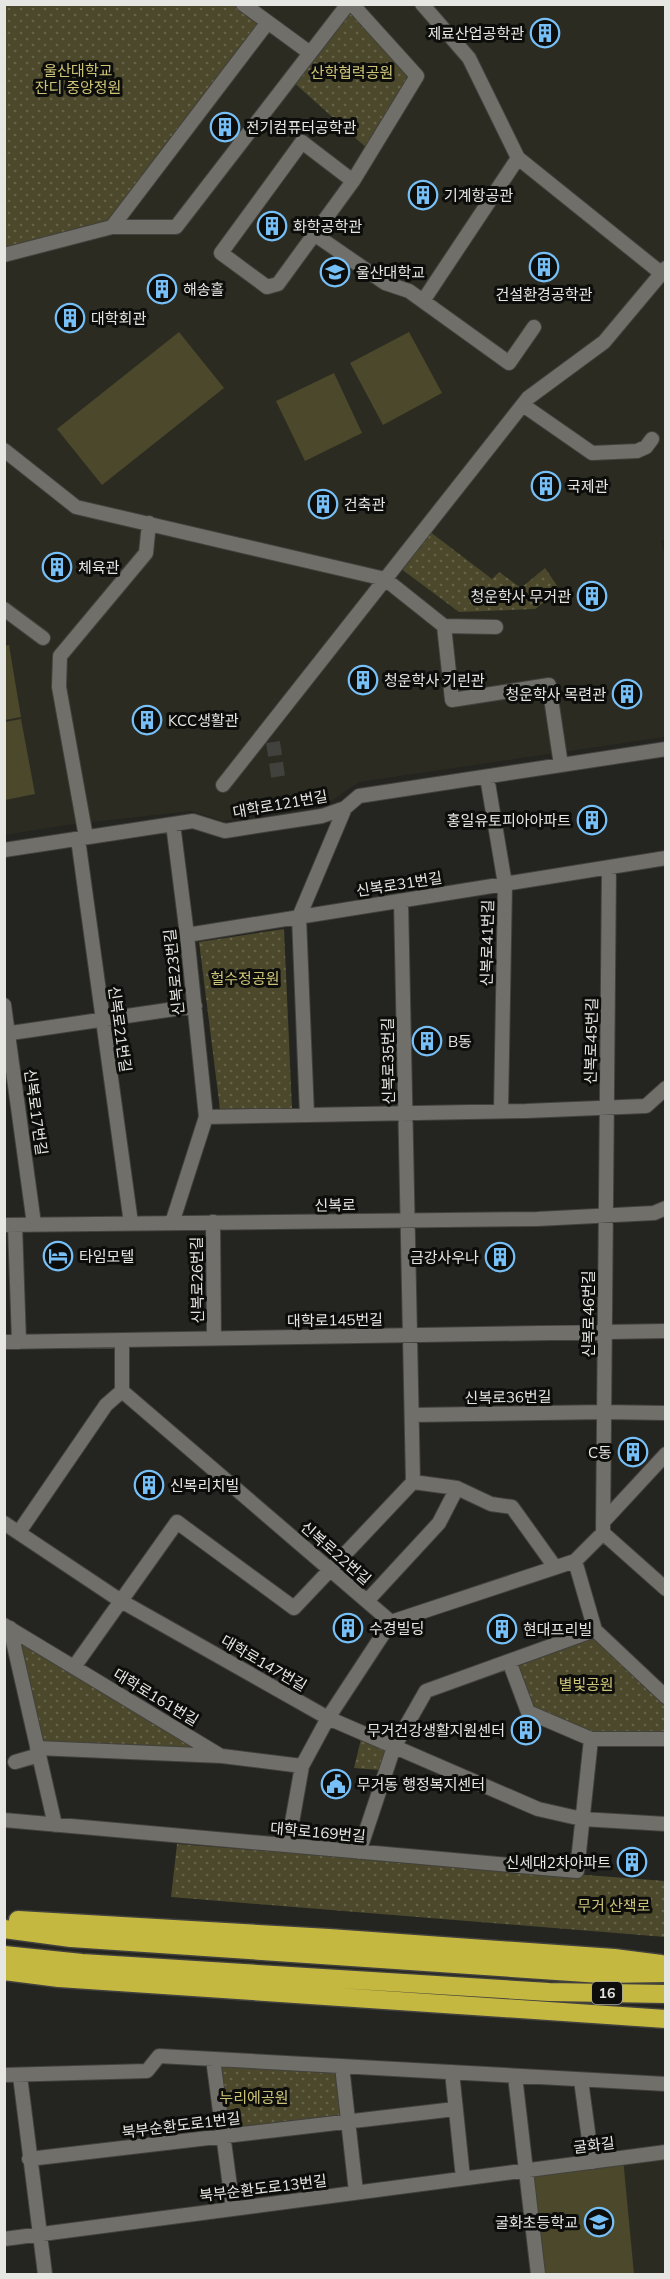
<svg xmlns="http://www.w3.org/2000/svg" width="670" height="2279" viewBox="0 0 670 2279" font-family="Mulish,'Noto Sans KR',sans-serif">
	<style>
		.built { fill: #2c2b21 }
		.grass { fill: url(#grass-dots) }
		.pitch { fill: #4b482b }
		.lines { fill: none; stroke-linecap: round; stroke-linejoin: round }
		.minor-tunnel { stroke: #41413d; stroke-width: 14; stroke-dasharray: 14 7; stroke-linecap: butt }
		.minor-casing { stroke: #42413d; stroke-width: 16 }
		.highway-casing { stroke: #42413d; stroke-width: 21 }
		.minor { stroke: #706f6a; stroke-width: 14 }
		.highway { stroke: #c5b841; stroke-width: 18 }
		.labels { text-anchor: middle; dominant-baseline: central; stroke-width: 6; stroke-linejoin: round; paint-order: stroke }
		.shield { fill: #0d0d0b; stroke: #a5a5a2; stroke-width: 1.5 }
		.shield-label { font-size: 14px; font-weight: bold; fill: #e6e6e3 }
		.poi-label { font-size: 15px; fill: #e6e6e3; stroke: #0d0d0b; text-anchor: start }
		.park-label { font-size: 15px; fill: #cdc478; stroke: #0d0d0b }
		.street-label { font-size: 15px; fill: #e6e6e3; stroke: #0d0d0b }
	</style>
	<defs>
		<pattern id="grass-dots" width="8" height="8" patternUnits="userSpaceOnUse" patternTransform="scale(1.5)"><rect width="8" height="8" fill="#4b482b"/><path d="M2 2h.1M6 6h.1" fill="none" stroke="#65624a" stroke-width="1.8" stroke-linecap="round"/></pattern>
	</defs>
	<rect width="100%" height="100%" fill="#242420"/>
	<path class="built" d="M5 5H665L666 539 661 541 666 561 665 737 359 782 324 806 223 821 191 811 66 825 5 835Z
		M665 2152V2274H538L527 2170Z"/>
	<path class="grass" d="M348 4 417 76 371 152 290 79Z
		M4 5H243L267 22 112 227 5 255Z
		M425 528 492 579 499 572 521 588 545 568 560 590 535 609 459 612 396 565Z
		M284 929 292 1108 220 1109 199 942Z
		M10 1628 222 1756 37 1748Z
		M595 1636 665 1703V1734L589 1731 532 1708 515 1665Z
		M361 1739 387 1749 379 1770 354 1768Z
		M177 1844 665 1881V1937L171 1897Z
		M213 2059 342 2066 348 2122 223 2137Z"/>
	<path class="pitch" d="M179 332 224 388 102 485 57 429Z
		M409 332 442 393 383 425 350 363Z
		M334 373 362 433 305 461 276 401Z
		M9 645 21 717 5 720V646Z
		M21 719 35 794 5 800V722Z
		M623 2158 634 2274H538L527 2170Z"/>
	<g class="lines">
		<path class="minor-tunnel" d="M273 742 279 783"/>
		<g class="minor-casing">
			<path id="minor" d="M243 4 310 53
				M352 4 417 76 353 181 278 284 267 287 221 253 302 142 353 181
				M422 4 469 58 518 158 661 273
				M112 227 268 22
				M314 234 385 283 409 291 509 363 534 327
				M4 255 112 227H176L348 4
				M423 301 518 158
				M523 405 592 453 637 451 646 447 652 439
				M4 450 76 507 385 579 444 626 452 700 549 685 561 765
				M4 609 43 638
				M444 626 496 627
				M487 777 505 884 501 1111
				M223 785 528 398 604 342 666 268
				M86 837 59 687 60 656 146 553 149 523
				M78 839 131 1223
				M4 850 193 821 225 831 322 816 345 808 359 796 666 749
				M609 867 603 1533 666 1589
				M187 935 666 858
				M4 1005 34 1224
				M4 1034 195 1006
				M307 1115 299 917 345 808
				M206 1117 526 1111 646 1106 666 1088
				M213 1222 214 1338
				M172 1223 206 1117 187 935 173 824
				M4 1225 537 1219 654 1213 666 1208
				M15 1225 19 1342
				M122 1340V1391L391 1622 575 1561 603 1533
				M4 1342 666 1331
				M412 1415 604 1412 666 1413
				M413 1482 457 1488 491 1504 512 1507 555 1567
				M603 1522 666 1454
				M4 1523 121 1601 328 1718 538 1809 582 1819 666 1824
				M19 1532 106 1405 122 1391
				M367 1601 439 1523 457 1488
				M4 1625 221 1756
				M10 1628 55 1825
				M595 1630 666 1697
				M509 1661 528 1712 591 1739H666
				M74 1667 177 1522 294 1608 413 1482 401 901
				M37 1748 222 1756 302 1766
				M15 1762 39 1755
				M4 1820 577 1871 591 1739
				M288 1845 302 1766 328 1718 391 1622
				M359 1852 394 1747 426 1691 595 1630 575 1561
				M213 2059 233 2209
				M342 2066 356 2192
				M452 2072 463 2178
				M4 2075 147 2071 159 2056 666 2084
				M20 2076 45 2274
				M515 2076 538 2274
				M581 2080 592 2162
				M29 2159 455 2109
				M4 2239 666 2152"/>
		</g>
		<g class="highway-casing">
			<path id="highway" d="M18 1920 329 1938 614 1958 661 1964
				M4 1929 71 1938 601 1974 666 1973
				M4 1955 82 1963 549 1992 666 1994
				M4 1971 59 1978 666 2019"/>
		</g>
		<use href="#minor" class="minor"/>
		<use href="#highway" class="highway"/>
	</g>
	<defs>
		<g id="building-ring" transform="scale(1.5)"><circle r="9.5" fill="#0d0d0b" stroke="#76c0f7" stroke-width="1.5"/><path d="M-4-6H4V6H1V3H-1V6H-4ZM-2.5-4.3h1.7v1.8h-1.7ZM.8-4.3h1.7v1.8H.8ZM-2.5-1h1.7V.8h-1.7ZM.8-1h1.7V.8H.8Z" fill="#76c0f7"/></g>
		<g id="university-ring" transform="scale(1.5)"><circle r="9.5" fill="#0d0d0b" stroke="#76c0f7" stroke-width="1.5"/><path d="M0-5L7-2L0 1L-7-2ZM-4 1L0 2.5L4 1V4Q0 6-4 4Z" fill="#76c0f7"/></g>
		<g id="hotel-ring" transform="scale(1.5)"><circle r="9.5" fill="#0d0d0b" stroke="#76c0f7" stroke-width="1.5"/><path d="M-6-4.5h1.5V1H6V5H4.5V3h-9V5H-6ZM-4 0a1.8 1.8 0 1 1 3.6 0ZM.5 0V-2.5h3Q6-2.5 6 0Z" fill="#76c0f7"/></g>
		<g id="civic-ring" transform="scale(1.5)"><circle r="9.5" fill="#0d0d0b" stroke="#76c0f7" stroke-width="1.5"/><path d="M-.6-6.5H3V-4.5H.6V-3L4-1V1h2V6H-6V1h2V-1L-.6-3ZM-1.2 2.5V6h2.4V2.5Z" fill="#76c0f7"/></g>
		<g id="school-ring" transform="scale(1.5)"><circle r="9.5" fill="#0d0d0b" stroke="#76c0f7" stroke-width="1.5"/><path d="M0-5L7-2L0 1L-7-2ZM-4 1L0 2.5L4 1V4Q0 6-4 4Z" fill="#76c0f7"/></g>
	</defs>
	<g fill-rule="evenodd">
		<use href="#building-ring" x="545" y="33"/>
		<use href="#building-ring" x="225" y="127"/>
		<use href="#building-ring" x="423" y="195"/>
		<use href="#building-ring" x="272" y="226"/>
		<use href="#building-ring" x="544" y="267"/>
		<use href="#university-ring" x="335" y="272"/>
		<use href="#building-ring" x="162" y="289"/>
		<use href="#building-ring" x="70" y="318"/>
		<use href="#building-ring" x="546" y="486"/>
		<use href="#building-ring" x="323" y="504"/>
		<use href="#building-ring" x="57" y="567"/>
		<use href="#building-ring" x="592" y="596"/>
		<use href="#building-ring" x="363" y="680"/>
		<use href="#building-ring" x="627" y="694"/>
		<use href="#building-ring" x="147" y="720"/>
		<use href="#building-ring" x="592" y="820"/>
		<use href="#building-ring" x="427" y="1041"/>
		<use href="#hotel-ring" x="58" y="1256"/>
		<use href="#building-ring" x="500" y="1257"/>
		<use href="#building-ring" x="633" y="1452"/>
		<use href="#building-ring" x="149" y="1485"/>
		<use href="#building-ring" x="348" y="1628"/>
		<use href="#building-ring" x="502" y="1629"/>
		<use href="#building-ring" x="526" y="1730"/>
		<use href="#civic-ring" x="336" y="1784"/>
		<use href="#building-ring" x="632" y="1862"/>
		<use href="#school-ring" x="599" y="2222"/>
	</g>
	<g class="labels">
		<rect class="shield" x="592" y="1982" width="30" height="22" rx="4.5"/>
		<g class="shield-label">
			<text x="607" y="1993">16</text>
		</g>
		<g class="poi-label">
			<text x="524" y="33" text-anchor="end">제료산업공학관</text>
			<text x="246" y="127">전기컴퓨터공학관</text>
			<text x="444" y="195">기계항공관</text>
			<text x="293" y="226">화학공학관</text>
			<text x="356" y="272">울산대학교</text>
			<text x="183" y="289">해송홀</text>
			<text x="544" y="294" text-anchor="middle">건설환경공학관</text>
			<text x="91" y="318">대학회관</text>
			<text x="567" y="486">국제관</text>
			<text x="344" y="504">건축관</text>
			<text x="78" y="567">체육관</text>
			<text x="571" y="596" text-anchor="end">청운학사 무거관</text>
			<text x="384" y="680">청운학사 기린관</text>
			<text x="606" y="694" text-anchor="end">청운학사 목련관</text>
			<text x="168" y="720">KCC생활관</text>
			<text x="571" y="820" text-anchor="end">홍일유토피아아파트</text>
			<text x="448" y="1041">B동</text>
			<text x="79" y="1256">타임모텔</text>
			<text x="479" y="1257" text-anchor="end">금강사우나</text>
			<text x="612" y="1452" text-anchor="end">C동</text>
			<text x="170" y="1485">신복리치빌</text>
			<text x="369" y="1628">수경빌딩</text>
			<text x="523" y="1629">현대프리빌</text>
			<text x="505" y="1730" text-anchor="end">무거건강생활지원센터</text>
			<text x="357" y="1784">무거동 행정복지센터</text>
			<text x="611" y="1862" text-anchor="end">신세대2차아파트</text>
			<text x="578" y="2222" text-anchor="end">굴화초등학교</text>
		</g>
		<g class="park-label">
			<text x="78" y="70">울산대학교<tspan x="78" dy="17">잔디 중앙정원</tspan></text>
			<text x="352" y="72">산학협력공원</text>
			<text x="245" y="978">헐수정공원</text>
			<text x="586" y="1684">별빛공원</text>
			<text x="614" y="1905">무거 산책로</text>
			<text x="254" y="2097">누리에공원</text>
		</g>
		<g class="street-label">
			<text transform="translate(280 804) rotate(-10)">대학로121번길</text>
			<text transform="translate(399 884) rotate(-9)">신복로31번길</text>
			<text transform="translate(487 943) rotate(-89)">신복로41번길</text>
			<text transform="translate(174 972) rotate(-96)">신복로23번길</text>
			<text transform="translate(120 1029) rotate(82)">신복로21번길</text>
			<text transform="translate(591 1041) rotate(-89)">신복로45번길</text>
			<text transform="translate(388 1061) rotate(-91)">신복로35번길</text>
			<text transform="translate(36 1112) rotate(82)">신복로17번길</text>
			<text transform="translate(335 1205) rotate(-1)">신복로</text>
			<text transform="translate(197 1280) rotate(-91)">신복로26번길</text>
			<text transform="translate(588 1314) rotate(-90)">신복로46번길</text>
			<text transform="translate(335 1320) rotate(-1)">대학로145번길</text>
			<text transform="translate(508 1397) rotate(-1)">신복로36번길</text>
			<text transform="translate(336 1553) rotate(41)">신복로22번길</text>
			<text transform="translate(264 1663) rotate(30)">대학로147번길</text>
			<text transform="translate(156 1697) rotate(31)">대학로161번길</text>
			<text transform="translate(318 1832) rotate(5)">대학로169번길</text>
			<text transform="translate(181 2125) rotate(-7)">북부순환도로1번길</text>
			<text transform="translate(594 2145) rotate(-7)">굴화길</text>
			<text transform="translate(263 2188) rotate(-7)">북부순환도로13번길</text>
		</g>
	</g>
	<rect width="670" height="2279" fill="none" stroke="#e6e6e3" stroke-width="12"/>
</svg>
